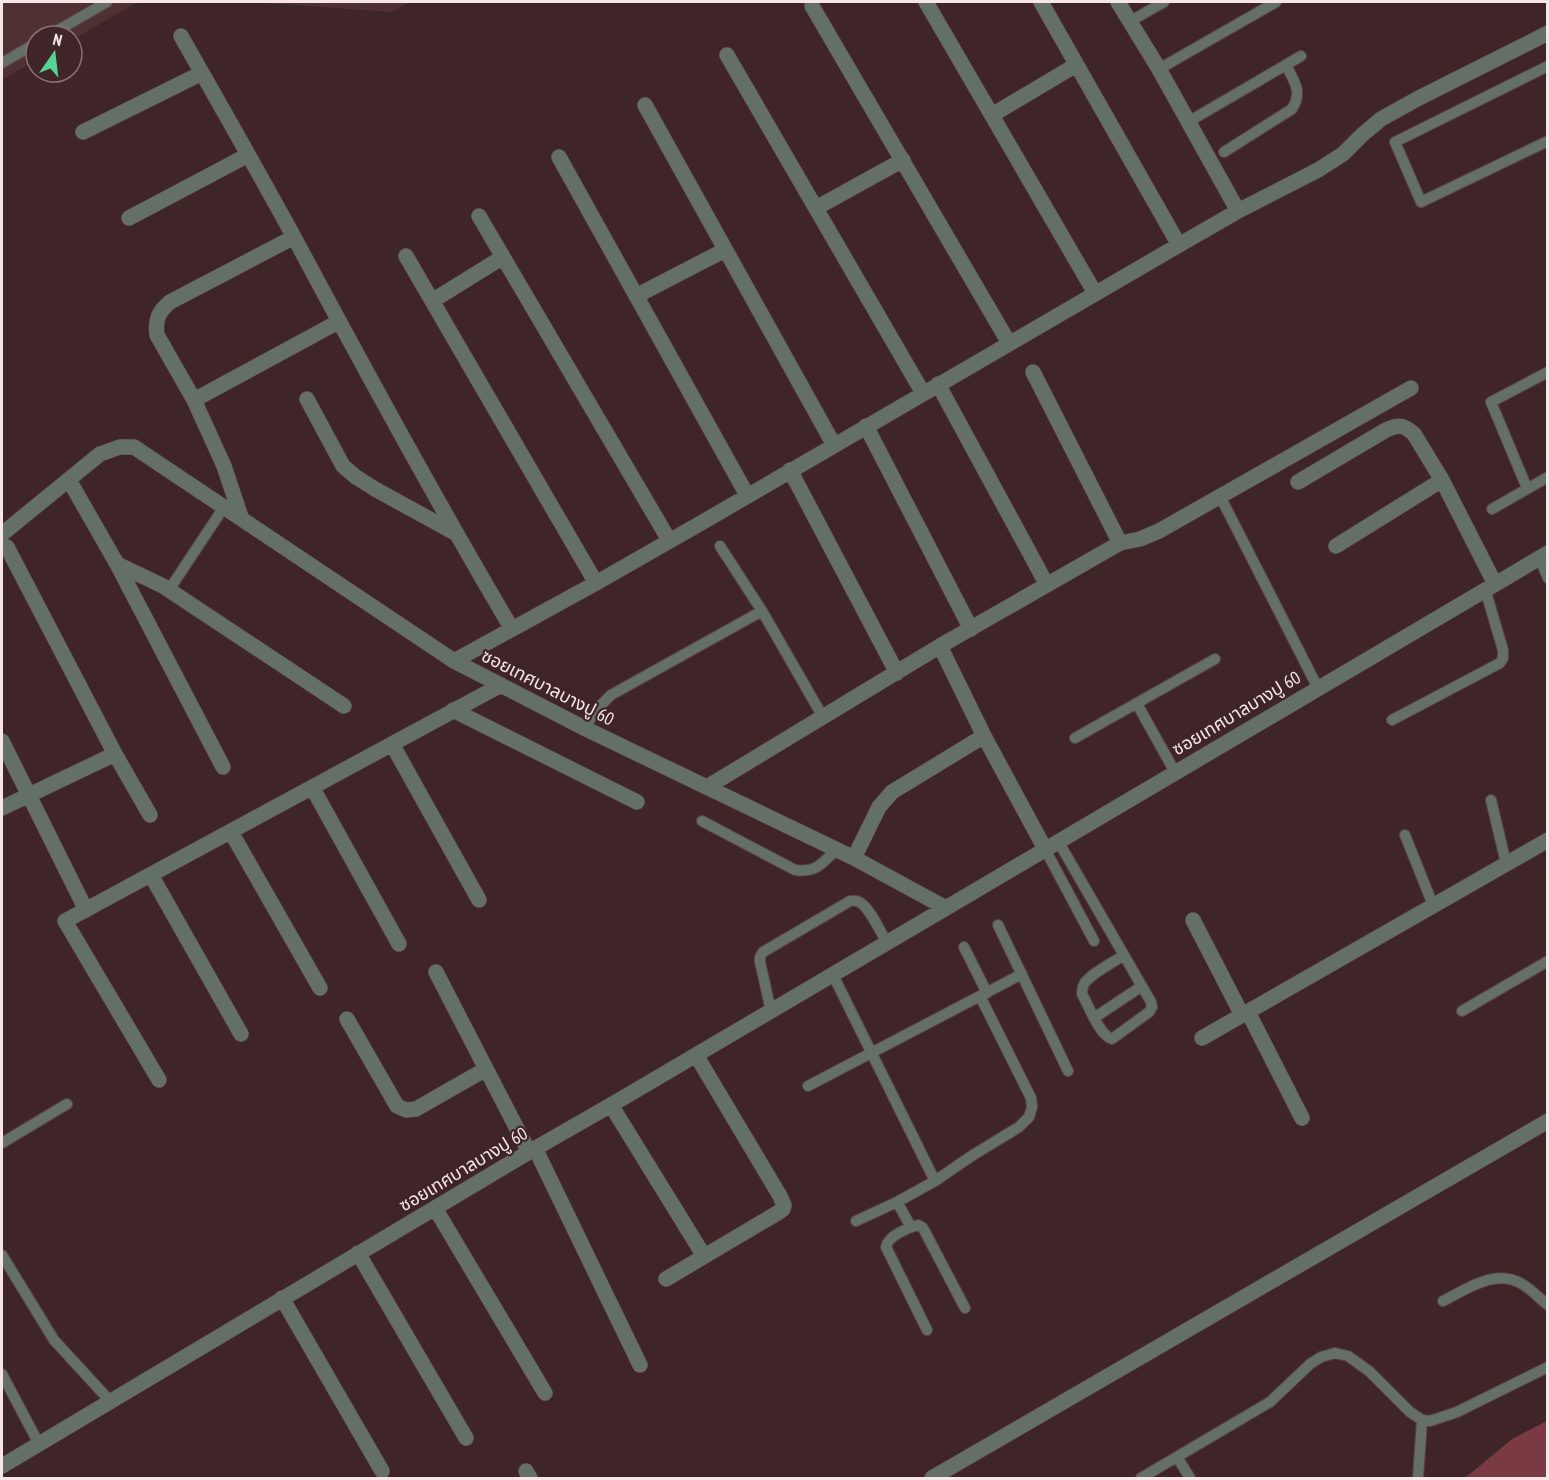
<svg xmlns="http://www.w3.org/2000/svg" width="1549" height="1480" viewBox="0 0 1549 1480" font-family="'PT Sans Narrow','Noto Sans Thai',sans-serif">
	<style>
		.built { fill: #503133 }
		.water { fill: #7a3a43 }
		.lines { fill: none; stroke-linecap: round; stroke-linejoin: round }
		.lane-casing { stroke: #5c4447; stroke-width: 12 }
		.street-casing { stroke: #5c4447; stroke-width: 16 }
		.lane { stroke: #646f68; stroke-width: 10 }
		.street { stroke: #646f68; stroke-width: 15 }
		.labels { text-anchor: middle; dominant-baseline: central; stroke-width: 4.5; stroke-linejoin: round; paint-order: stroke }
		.street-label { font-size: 18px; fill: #f7e6e7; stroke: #3f2528 }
	</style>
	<rect width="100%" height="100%" fill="#3f2528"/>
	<path class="built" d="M2 2H138L72 40V36H36V60L2 80Z
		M254 2H410L391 12Z"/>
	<path class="water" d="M1547 1421V1478H1465L1512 1439Z"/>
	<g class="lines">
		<g class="lane-casing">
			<path id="lane" d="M1129 22 1164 2
				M48 36 107 2
				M2 63 36 43
				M1548 66 1395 142 1421 202 1548 141
				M1159 69 1276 2
				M1188 122 1301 56
				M1224 152 1292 109C1303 92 1294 81 1286 65
				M1527 488 1491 402 1548 372
				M1224 504 1318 688
				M1492 509 1548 477
				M720 546 762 611 823 717
				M1539 557 1548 578
				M169 590 224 507
				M1137 704 1175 772
				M1392 720 1500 663 1503 658V650L1485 589
				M584 728 598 708 611 695 762 611
				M1075 738 1215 659
				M1491 800 1506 863
				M702 821 795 870C817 873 822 863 837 849
				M1405 835 1433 905
				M1058 841 1151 1002 1152 1007 1149 1012 1112 1039C1099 1035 1089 1006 1082 994 1082 991 1083 986 1084 984 1090 974 1114 962 1124 955
				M1045 849 1094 941
				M998 925 1068 1071
				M964 947 987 993
				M833 975 935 1181
				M771 1011 760 962V957L763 952 850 901C853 901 856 900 859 902 869 906 881 933 887 943
				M1462 1011 1548 961
				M1094 1018 1142 986
				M808 1086 1022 974
				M2 1143 67 1104
				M897 1202 911 1227
				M856 1221 897 1202 935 1181 973 1155 1019 1127 1029 1117 1032 1107 1031 1098 980 996
				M2 1255 54 1340 110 1401
				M1443 1301C1467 1289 1495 1268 1522 1284 1531 1289 1539 1298 1548 1305
				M927 1330 886 1247C888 1236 907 1228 918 1225L923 1228 965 1308
				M2 1374 39 1444
				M1177 1457 1190 1478
				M1141 1478 1270 1402 1310 1364 1321 1357 1335 1353 1348 1356 1369 1371 1410 1412 1422 1420 1430 1421 1457 1412 1548 1367
				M1418 1478 1422 1420"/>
		</g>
		<g class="street-casing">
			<path id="street" d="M926 2 1095 293
				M1041 2 1179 245
				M1118 2 1159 69 1238 211
				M812 6 1009 343
				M181 36C219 103 258 171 295 239 365 370 436 501 512 629
				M727 55 923 393
				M645 105 834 445
				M992 115 1076 65
				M83 132 202 73
				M559 157 747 495
				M816 208 903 160
				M479 216 669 540
				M129 218 248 155
				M406 256 596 583
				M636 296 725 250
				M432 301 503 257
				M1033 372 1120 543
				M938 384 1047 585
				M307 399 343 466 356 477 375 489 455 533
				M194 400 338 322
				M866 426 971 629
				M790 470 897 673
				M69 480 117 564 223 767
				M1298 482 1386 430C1399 424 1404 425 1414 434L1442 480 1495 584
				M241 517 224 466 194 400 157 335C155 320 158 312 170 302L294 237
				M2 534 100 454 120 447H134L454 661 584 728 854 858 946 908 1548 553
				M1336 546 1442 480
				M7 547 115 754 150 815
				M117 564 163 586 344 706
				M940 646 984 736 1045 849
				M454 661 596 583 708 519 1179 245 1238 211 1318 170 1343 154 1362 135 1381 119 1417 99 1548 33
				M453 710 637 802
				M2 741 86 910
				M392 744 479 900
				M312 787 399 944
				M707 787 940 646 1120 543 1140 539 1159 531 1411 388
				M2 808 115 754
				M231 832 320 988
				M854 858 879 807 892 792 984 736
				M151 875 241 1034
				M1193 920 1242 1015
				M436 972 529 1152
				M1248 1012 1302 1118
				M347 1019 397 1106 406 1110 416 1109 486 1069
				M1202 1038 1548 840
				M159 1080 65 921 501 685
				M611 1105 704 1256
				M535 1148 640 1365
				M435 1208 545 1393
				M358 1253 466 1438
				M666 1279 779 1212 783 1209 784 1205 780 1196 696 1055
				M282 1298 382 1471
				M2 1466 529 1152 611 1105 946 908
				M526 1471 530 1478
				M932 1478 1548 1121"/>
		</g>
		<use href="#lane" class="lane"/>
		<use href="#street" class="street"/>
	</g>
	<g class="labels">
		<g class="street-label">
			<text transform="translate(548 687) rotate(27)">ซอยเทศบาลบางปู 60</text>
			<text transform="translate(1236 713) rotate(-31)">ซอยเทศบาลบางปู 60</text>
			<text transform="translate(463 1169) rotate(-31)">ซอยเทศบาลบางปู 60</text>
		</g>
	</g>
	<rect width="1549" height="1480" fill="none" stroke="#f7e6e7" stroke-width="6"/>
	<g transform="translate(54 54) rotate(14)"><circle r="28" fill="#3f2528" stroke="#897274" stroke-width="1.5"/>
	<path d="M0-4.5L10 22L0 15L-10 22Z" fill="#54d395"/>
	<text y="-9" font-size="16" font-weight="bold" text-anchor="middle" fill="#f7e6e7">N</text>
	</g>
</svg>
